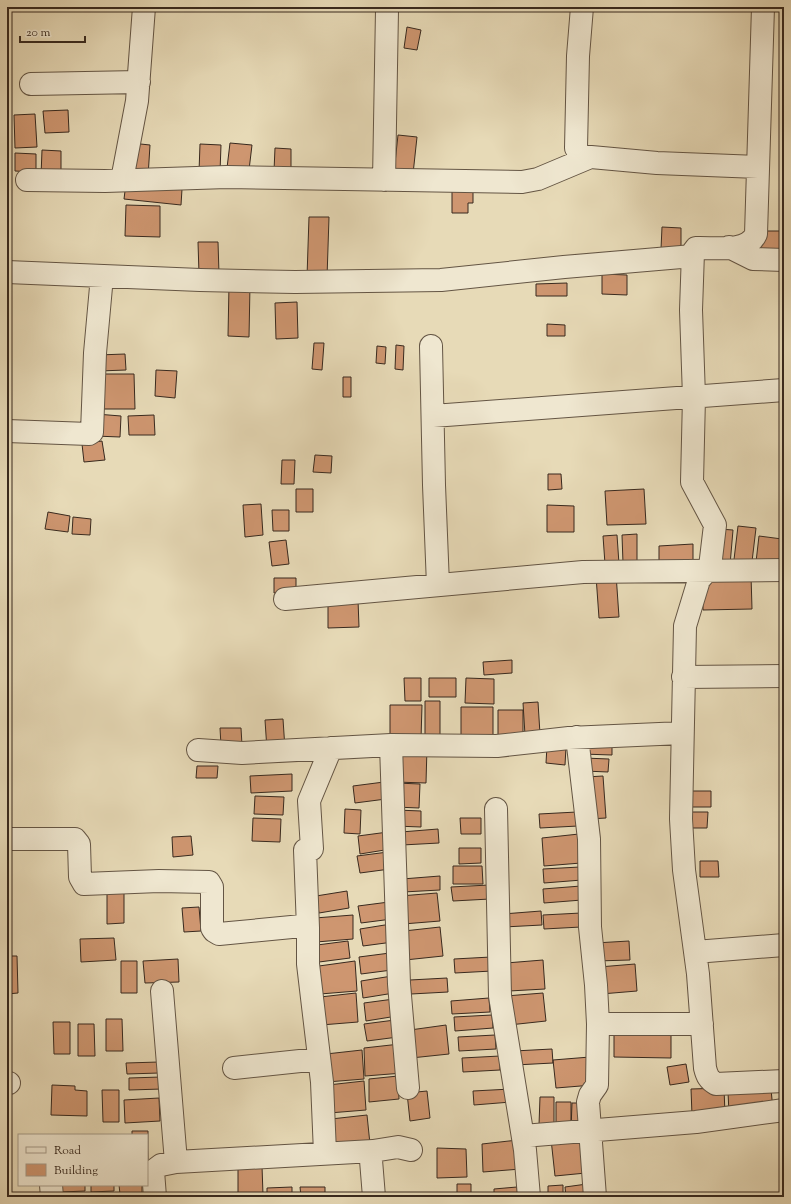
<svg xmlns="http://www.w3.org/2000/svg" width="791" height="1204" viewBox="0 0 791 1204" font-family="'Sorts Mill Goudy',serif">
	<style>
		.building { fill: #ce9670; stroke: #38291e }
		.lines { fill: none; stroke-linecap: round; stroke-linejoin: round }
		.street-casing { stroke: #645544; stroke-width: 24 }
		.street { stroke: #efe7d0; stroke-width: 22 }
	</style>
	<rect width="100%" height="100%" fill="#e7dab7"/>
	<filter id="stains"><feTurbulence type="fractalNoise" baseFrequency=".005" numOctaves="4"/><feColorMatrix values="0 0 0 0 .2 0 0 0 0 .09 0 0 0 0 .02 0 0 0 .5 -.17"/></filter>
	<radialGradient id="worn" r=".72"><stop offset=".6" stop-color="#630" stop-opacity="0"/><stop offset="1" stop-color="#630" stop-opacity=".3"/></radialGradient>
	<path class="building" d="M407 27 421 30 417 50 404 48Z
		M68 110 69 132 45 133 43 111Z
		M35 114 37 147 15 148 14 115Z
		M398 135 417 137 413 174 394 172Z
		M131 143 150 145 148 177 129 176Z
		M230 143 252 145 249 170 227 168Z
		M200 144 221 145 220 172H199Z
		M275 148 291 149V172L274 171Z
		M42 150 61 151V177L41 176Z
		M15 153 36 154V172L15 171Z
		M452 182H473V203H468V213H452Z
		M126 183 182 189 181 205 124 199Z
		M126 205 160 206V237L125 236Z
		M309 217H329L327 278 307 277Z
		M662 227 681 228V250L661 249Z
		M760 231H784V258L761 259Z
		M198 242H218L219 274H199Z
		M602 274 627 275V295L602 294Z
		M567 283V296H536V284Z
		M229 285H250L249 337 228 336Z
		M297 302 298 338 276 339 275 303Z
		M547 324 565 325V336H547Z
		M314 343H324L322 370 312 369Z
		M396 345 404 346 403 370 395 369Z
		M377 346 386 347 385 364 376 363Z
		M125 354 126 370 99 371 98 355Z
		M156 370 177 371 175 398 155 396Z
		M98 374H134L135 409H98Z
		M343 377H351V397H343Z
		M96 414 121 416 120 437 95 436Z
		M154 415 155 435H129L128 416Z
		M102 441 105 460 84 462 82 444Z
		M315 455 332 456 331 473 313 472Z
		M282 460H295L294 484H281Z
		M548 474H561L562 489 548 490Z
		M296 489H313V512H296Z
		M644 489 646 524 607 525 605 491Z
		M261 504 263 535 245 537 243 505Z
		M547 505 574 506V532H547Z
		M272 510H289V531H273Z
		M48 512 70 516 68 532 45 529Z
		M73 517 91 519 90 535 72 534Z
		M738 526 756 528 751 570 733 568Z
		M719 529 733 530 730 565 716 562Z
		M637 534V563H623L622 535Z
		M617 535 619 564H605L603 536Z
		M759 536 782 539 779 565 756 562Z
		M286 540 289 564 272 566 269 542Z
		M693 544V564L659 565V546Z
		M616 574 619 617 599 618 596 576Z
		M751 575 752 609 703 610 702 576Z
		M274 578H296V593H274Z
		M328 600H358L359 627 328 628Z
		M512 660V673L484 675 483 662Z
		M404 678H421V701H405Z
		M429 678H456V697H429Z
		M466 678 494 679V704L465 703Z
		M425 701H440V738H425Z
		M538 702 540 734 525 735 523 703Z
		M390 705H422L421 739 390 738Z
		M461 707H493V741L461 740Z
		M498 710H523V739L498 738Z
		M283 719 285 749 267 750 265 720Z
		M220 728H241L242 745 221 746Z
		M582 739 612 740V755L582 754Z
		M397 746 427 747 426 783 395 782Z
		M547 746 566 747 565 765 546 763Z
		M584 758 609 759 608 772 584 771Z
		M197 766H218L217 778H196Z
		M292 774V791L251 793 250 776Z
		M603 776 606 818 589 819 586 777Z
		M384 782 386 799 355 803 353 786Z
		M396 783 420 784 419 808 395 807Z
		M683 791H711V807H683Z
		M255 796 284 797 283 815 254 814Z
		M345 809 361 810 360 834 344 833Z
		M396 810 421 811V827L395 826Z
		M577 812 578 826 540 828 539 814Z
		M684 812H708L707 828H684Z
		M253 818 281 819 280 842 252 841Z
		M460 818H481V834H461Z
		M438 829 439 843 402 845 401 832Z
		M388 832 391 849 360 854 358 836Z
		M579 834 581 863 544 866 542 838Z
		M191 836 193 855 173 857 172 837Z
		M459 848H481V863L459 864Z
		M388 852 390 869 360 873 357 856Z
		M700 861H718L719 877H700Z
		M453 866H482L483 884H453Z
		M580 867 582 880 544 883 543 869Z
		M440 876V890L403 892 402 879Z
		M489 885 490 899 453 901 451 887Z
		M581 886 582 900 544 903 543 889Z
		M107 891H124V923L107 924Z
		M347 891 349 908 319 913 316 896Z
		M437 893 440 921 403 924 400 896Z
		M389 902 392 919 361 923 358 906Z
		M199 907 201 931 184 932 182 908Z
		M541 911 542 925 504 927 503 914Z
		M581 913V927L544 929 543 915Z
		M353 915V939L316 942 315 918Z
		M391 924 393 942 363 946 360 929Z
		M440 927 443 956 405 960 404 931Z
		M114 938 116 960 81 962 80 939Z
		M348 941 350 958 319 962 317 945Z
		M629 941 630 960 596 961 595 943Z
		M390 953 392 970 361 974 359 957Z
		M7 956H17L18 993 7 994Z
		M491 957 492 971 455 973 454 959Z
		M178 959 179 982 145 983 143 961Z
		M543 960 545 989 509 991 506 963Z
		M121 961H137V993H121Z
		M355 961 357 991 320 994 319 966Z
		M635 964 637 991 601 994 599 967Z
		M392 976 394 993 363 998 361 981Z
		M447 978 448 992 411 994 410 980Z
		M356 993 358 1022 321 1025 320 997Z
		M543 993 546 1021 509 1025 506 996Z
		M489 998 490 1012 452 1014 451 1001Z
		M394 999 397 1016 366 1021 364 1003Z
		M492 1015 493 1028 455 1031 454 1017Z
		M106 1019H122L123 1051H106Z
		M395 1020 398 1037 367 1041 364 1024Z
		M53 1022H70V1054H54Z
		M78 1024H94L95 1056H78Z
		M446 1025 449 1054 411 1058 410 1030Z
		M614 1026 671 1027V1058L614 1057Z
		M495 1035 496 1049 459 1051 458 1037Z
		M400 1044 403 1073 365 1076 364 1048Z
		M552 1049 553 1063 515 1065 514 1051Z
		M362 1050 364 1079 327 1082 326 1054Z
		M500 1056V1070L463 1072 462 1058Z
		M590 1057 593 1085 556 1088 553 1060Z
		M159 1062V1073L127 1074 126 1063Z
		M686 1064 689 1082 670 1085 667 1067Z
		M398 1076 399 1099 369 1102V1079Z
		M161 1077 162 1089 129 1090V1078Z
		M364 1081 366 1110 329 1113 328 1085Z
		M52 1085 75 1086V1090L87 1091V1116L51 1115Z
		M724 1088 725 1115H692L691 1089Z
		M511 1089V1102L474 1105 473 1091Z
		M771 1089 773 1110 729 1113 728 1092Z
		M102 1090H119V1122H103Z
		M427 1091 430 1118 410 1121 407 1093Z
		M540 1097H554V1125H539Z
		M159 1098 160 1121 125 1123 124 1100Z
		M556 1102H571V1130H556Z
		M572 1103H586V1130H571Z
		M367 1115 370 1144 332 1147 331 1119Z
		M132 1131H148V1163L147 1135H132Z
		M582 1136 586 1173 555 1176 551 1139Z
		M518 1140 521 1169 483 1172 482 1144Z
		M437 1148 466 1149 467 1177 437 1178Z
		M262 1166 263 1195H238V1167Z
		M457 1184H471V1197H457Z
		M587 1184 588 1197H566L565 1187Z
		M62 1185H85V1191L62 1192Z
		M91 1185H114V1191L91 1192Z
		M119 1185H142V1193L120 1194Z
		M563 1185V1197H548V1186Z
		M292 1187V1197H267V1188Z
		M300 1187H325V1197H301Z
		M517 1187 518 1197H494V1189Z"/>
	<g class="lines">
		<g class="street-casing">
			<path id="street" d="M582 7 578 56 576 148 580 156 657 163 758 167
				M763 7 756 234C747 254 714 247 696 248L693 252 691 310 694 397 692 482 715 525 710 567 699 580 685 626 681 819 684 870 698 974 705 1068C707 1076 709 1080 716 1084L784 1081
				M31 84 139 82
				M27 180 105 181 227 177 522 182 538 179 588 158
				M122 180 137 101 144 7
				M384 180 387 10
				M729 247 753 259 784 260
				M7 272 200 280 295 282 441 280 564 267 693 256
				M431 346 434 485 438 585
				M433 416 784 390
				M7 431 89 434 92 432 95 353 102 276
				M285 599 583 572 784 570
				M683 677 784 676
				M577 737 589 839 590 927 596 985 598 1024 597 1085 590 1095 588 1102 595 1197
				M391 745 399 984 408 1088
				M198 750 242 753 391 745 497 746 569 738 682 733
				M496 809 500 996 525 1150 529 1197
				M7 839H75L79 844 80 877 84 884 159 881 209 882 212 887V928L214 931 219 934 302 926 308 928V964L322 1082 325 1153
				M312 849 309 801 331 748
				M305 850 308 928
				M695 952 784 945
				M162 991 176 1162
				M598 1024H702
				M234 1068 319 1059
				M7 1083H9
				M523 1136 696 1122 784 1110
				M373 1151 398 1147 411 1150
				M51 1185 52 1197
				M155 1197 153 1171 161 1165 176 1162 373 1151 371 1160 374 1197"/>
		</g>
		<use href="#street" class="street"/>
	</g>
	<rect width="791" height="1204" fill="none" stroke="#e7dab7" stroke-width="24"/>
	<rect x="8" y="8" width="775" height="1188" fill="none" stroke="#38291e" stroke-width="2"/>
	<rect x="12" y="12" width="767" height="1180" fill="none" stroke="#38291e"/>
	<rect x="18" y="1134" width="130" height="52" fill="#efe7d0" stroke="#a69b89"/>
	<rect x="26" y="1147" width="20" height="6" fill="#efe7d0" stroke="#a69b89"/>
	<text x="54" y="1154" font-size="12" fill="#38291e">Road</text>
	<rect x="26" y="1164" width="20" height="12" fill="#ce9670" stroke="#a69b89"/>
	<text x="54" y="1174" font-size="12" fill="#38291e">Building</text>
	<path d="M20 36v6h65v-6" fill="none" stroke="#38291e" stroke-width="2"/>
	<text x="26" y="36" font-size="12" fill="#38291e" stroke="#efe7d0" stroke-width="3" paint-order="stroke">20 m</text>
	<rect width="100%" height="100%" filter="url(#stains)"/>
	<rect width="100%" height="100%" fill="url(#worn)"/>
</svg>
